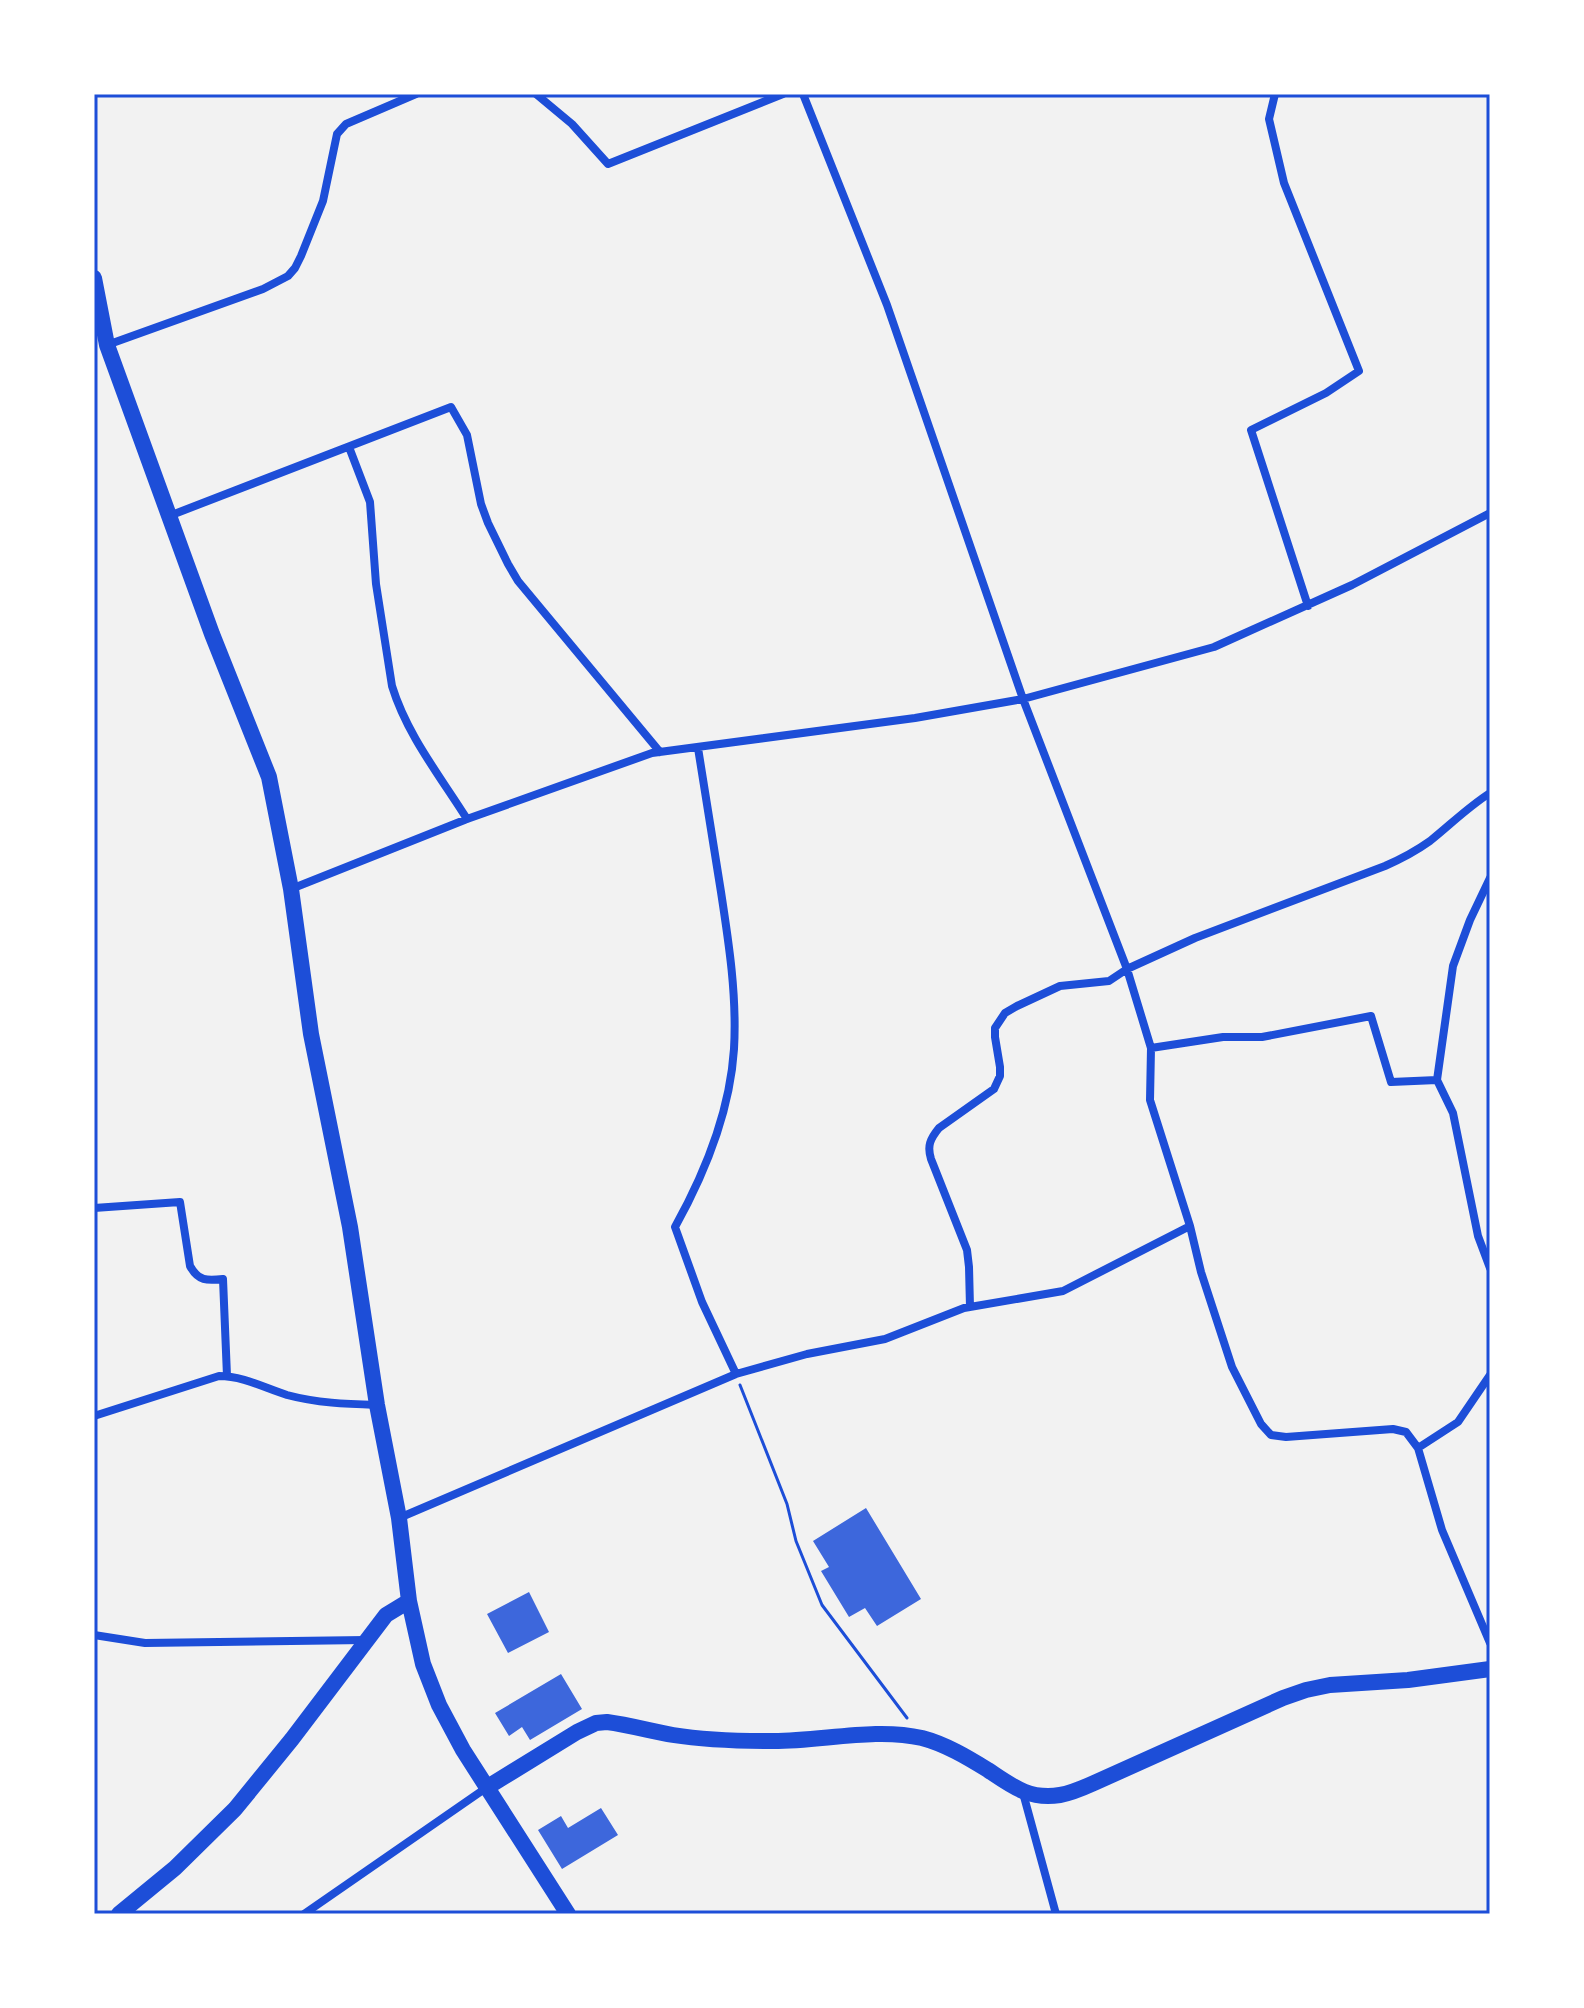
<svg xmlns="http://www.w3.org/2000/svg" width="1584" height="2008" viewBox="0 0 1584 2008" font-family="Inter,sans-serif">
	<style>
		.building { fill: #3d67dc }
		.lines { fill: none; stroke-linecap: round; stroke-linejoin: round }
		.path { stroke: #1d4ed8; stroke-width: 3 }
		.minor { stroke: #1d4ed8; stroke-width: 8 }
		.secondary { stroke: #1d4ed8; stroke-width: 16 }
		.neatline { fill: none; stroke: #1d4ed8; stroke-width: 3 }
	</style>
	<rect width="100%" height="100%" fill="#f2f2f2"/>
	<path class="building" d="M866 1508 921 1599 877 1626 865 1608 849 1617 821 1571 829 1567 813 1541Z
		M529 1592 549 1632 508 1653 487 1614Z
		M561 1674 582 1709 530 1740 522 1727 509 1736 495 1713Z
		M601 1808 618 1835 562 1869 538 1830 561 1816 568 1828Z"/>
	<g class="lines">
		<path class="path" d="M740 1385 787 1504 796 1541 822 1605 907 1718"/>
		<path class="minor" d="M536 94 572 124 608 164 783 94
			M803 94 887 305 1023 699 1127 969 1151 1048 1150 1100 1190 1226 1201 1272 1232 1367 1261 1424 1271 1435 1286 1437 1393 1429 1406 1432 1418 1448 1442 1530 1490 1643
			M1275 94 1269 119 1284 183 1359 371 1326 393 1251 430 1308 606
			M107 345 263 289 288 276 295 268 301 256 323 201 337 134 346 124 416 94
			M349 447 370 502 376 584 392 686C407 735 440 776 467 819
			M169 516 451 407 467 435 481 504 488 523 508 564 518 581 660 752
			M698 748C706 796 713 844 721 892 729 944 737 996 734 1049 730 1111 705 1173 675 1227L702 1302 736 1374
			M1490 878 1470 920 1453 966 1437 1080 1453 1113 1478 1236 1490 1268
			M291 889 467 819 652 753 915 718 1023 699 1214 647 1352 585 1490 513
			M1151 1048 1223 1037H1262L1371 1016 1391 1082 1437 1080
			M94 1208 180 1202 190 1266C198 1281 207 1281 223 1279L227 1376
			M970 1307 969 1267 967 1250 931 1159C927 1146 930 1139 939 1128L994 1089 1000 1076V1067L995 1037V1028L1005 1013 1017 1006 1060 986 1109 981 1127 969 1195 938 1385 866C1401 859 1416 851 1430 841 1450 825 1468 807 1490 793
			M94 1416 219 1376C243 1376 265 1388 287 1395 317 1403 346 1404 377 1405
			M1418 1448 1458 1422 1490 1375
			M399 1518 736 1374 807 1354 885 1339 964 1308 1063 1291 1190 1226
			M94 1635 145 1643 366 1640
			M1023 1793 1056 1914
			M304 1914 486 1788"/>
		<path class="secondary" d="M94 278 107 345 212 634 269 777 291 889 311 1034 350 1227 377 1405 399 1518 409 1601 423 1664 439 1705 463 1750 568 1914
			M486 1788 577 1732 596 1723 607 1722C629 1725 651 1731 673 1735 704 1740 738 1741 770 1741 819 1742 874 1727 922 1738 945 1744 967 1757 988 1770 1012 1786 1029 1800 1060 1795 1072 1793 1083 1788 1094 1783L1283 1698 1306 1690 1330 1685 1408 1680 1490 1669
			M119 1914 175 1868 235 1809 292 1739 386 1615 409 1601"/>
	</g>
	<rect width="1584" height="2008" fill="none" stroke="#ffffff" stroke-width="192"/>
	<rect x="96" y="96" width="1392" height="1816" class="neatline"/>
</svg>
